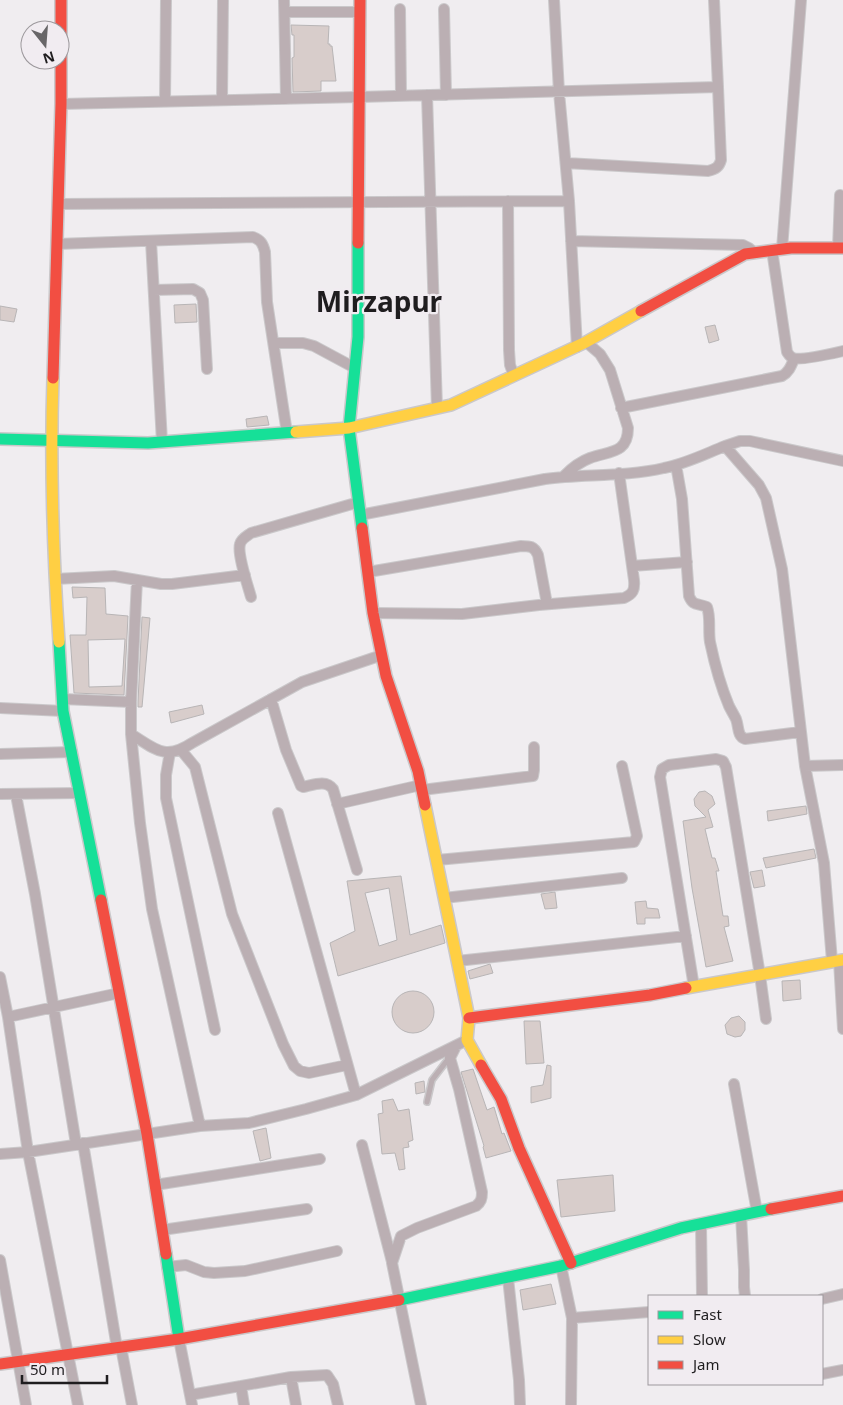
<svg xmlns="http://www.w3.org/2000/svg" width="843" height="1405" viewBox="0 0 843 1405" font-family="'Noto Sans',sans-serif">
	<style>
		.building { fill: #d8cdcb; stroke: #b8b5b6; fill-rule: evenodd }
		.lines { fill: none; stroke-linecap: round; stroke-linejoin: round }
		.lane-casing { stroke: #cac8ca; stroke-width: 8 }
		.street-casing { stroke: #cac8ca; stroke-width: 12 }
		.fast-casing { stroke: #cac8ca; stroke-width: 14 }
		.slow-casing { stroke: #cac8ca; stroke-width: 14 }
		.jam-casing { stroke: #cac8ca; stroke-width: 14 }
		.lane { stroke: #bbafb3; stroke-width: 5 }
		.street { stroke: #bbafb3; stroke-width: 10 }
		.fast { stroke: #16e098; stroke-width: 11 }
		.slow { stroke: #ffcf43; stroke-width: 11 }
		.jam { stroke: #f24e42; stroke-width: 11 }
		.labels { text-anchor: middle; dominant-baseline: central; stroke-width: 4.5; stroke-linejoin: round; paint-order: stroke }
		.town-label { font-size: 28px; font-weight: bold; fill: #1f1d1f; stroke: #f1ecf1 }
	</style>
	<rect width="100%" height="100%" fill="#f0edf0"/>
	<path class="building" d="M291 25 329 26 328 44H330V46H332L336 81H321V91L293 92 292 58 294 57V35H292Z
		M196 304 197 322 175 323 174 305Z
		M0 306 17 309 14 322 0 320Z
		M715 325 719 340 709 343 705 327Z
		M267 416 269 425 247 427 246 419Z
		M72 587 105 588 106 614 128 616 124 695 74 693 70 635H86L87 597 73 598ZM125 639 122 686 89 687 88 640Z
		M142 617 150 618 142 707H138V702Z
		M202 705 204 714 171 723 169 712Z
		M705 791 712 796 715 804 708 810 713 827 705 829 712 858H715L719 871H716L723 916H728L729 926 724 927 733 961 706 967 692 888 683 821 706 817 695 806 694 799 699 792Z
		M806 806 807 814 768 821 767 811Z
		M814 849 816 858 766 868 763 858Z
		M762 870 765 886 754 888 750 872Z
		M401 876 410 935 441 925 445 943 338 976 330 943 355 931 347 881ZM389 888 397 940 379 946 365 893Z
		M555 892 557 908 545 909 541 894Z
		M646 901 647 908 658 909 660 918H645V924H637L635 902Z
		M490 964 493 973 470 979 468 971Z
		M800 980 801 999 783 1001 782 981Z
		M392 1012a21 21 0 1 1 42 0a21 21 0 1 1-42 0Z
		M739 1016 745 1022V1030L741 1036 735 1037 727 1034 725 1025 731 1018Z
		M524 1021H540L544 1063 526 1064Z
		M547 1065 551 1066V1098L531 1103V1087L543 1085Z
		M473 1069 487 1110 494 1107 502 1134 504 1133 511 1151 486 1158 483 1147 484 1146 461 1072Z
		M424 1081 425 1092 416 1094 415 1083Z
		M393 1099 398 1111 409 1109 413 1140 408 1142 409 1147 403 1148 405 1169 399 1170 395 1153 382 1154 378 1114 383 1113 382 1101Z
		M266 1128 271 1158 260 1161 253 1131Z
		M613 1175 615 1211 561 1217 557 1180Z
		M551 1284 556 1304 523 1310 520 1290Z"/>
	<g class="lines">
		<g class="lane-casing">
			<path id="lane" d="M427 1102 432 1080 449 1058"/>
		</g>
		<g class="street-casing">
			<path id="street" d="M284 0 286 99
				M554 0 559 92 569 201 577 347
				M400 9 401 96
				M444 9 446 95
				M285 12H360
				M427 95 437 408
				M222 100 223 0
				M165 102 166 0
				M61 104 359 97 718 87 714 0
				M566 163 708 171C716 169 719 167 721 160L718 87
				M508 201 509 350 510 365 514 376
				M58 204 569 201
				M151 241 162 442
				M571 241 743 245 749 248 755 253
				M57 244 253 237C261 240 263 244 265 252L267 302 287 433
				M838 248 840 195
				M782 249 801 0
				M772 250 787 352C789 355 790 357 793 358 800 361 834 353 843 351
				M154 290 193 289 200 293 203 300 207 369
				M274 343H303L314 346 355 368
				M621 408 782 376C789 372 791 366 794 359
				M725 446 740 441H750L843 461
				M676 465 682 499 689 596C693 606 697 603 707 607 711 618 708 630 710 642 714 661 721 687 729 706 731 710 734 715 736 719 739 727 737 736 745 739L800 732
				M564 476C572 468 579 462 590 458 609 451 628 454 628 428L610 370 600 354 586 342
				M360 515 545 479C584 474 625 477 664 468 685 464 705 454 725 446L759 485 766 498 782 569 805 766 824 863 832 961
				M632 566 687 562
				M368 572 521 546C530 546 534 546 538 555L547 604
				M55 579 114 576 161 584H172L245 575
				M137 580 131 702V734L140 823 152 909 200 1126
				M251 597C248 586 237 554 240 544 241 539 247 536 251 533L359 502
				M373 613 462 614 539 605 624 598C633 594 635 590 634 580L619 473
				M63 699 131 702
				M271 699 286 750 301 786 303 787C313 785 326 779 333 789L357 870
				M0 708 63 711
				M131 734C155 749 165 761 192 743L302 682 382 655
				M181 750 195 767 232 914 283 1044 294 1066 300 1071 309 1073 347 1065
				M170 752 166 775V798L215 1030
				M0 754 72 752
				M805 766 843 765
				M422 790 533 776 534 770V747
				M0 794 80 793
				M16 795 35 894 76 1144
				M337 804 421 785
				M278 813 356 1095
				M437 860 634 842 637 836 622 766
				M444 898 622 878
				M457 961 686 936
				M839 961 843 1029
				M0 977 8 1017 28 1152 78 1405
				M694 987 660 777 662 769 669 765 716 759 723 761 726 767 760 975 766 1019
				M8 1017 119 993
				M734 1084 757 1212
				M83 1143 117 1348
				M362 1145 392 1262
				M0 1154 28 1152 200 1126 249 1123 306 1109 356 1095 467 1040
				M155 1185 320 1159
				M741 1215 744 1270V1287L745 1296
				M701 1224 702 1296
				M162 1230 307 1209
				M0 1260 26 1405
				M561 1266 572 1318 571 1405
				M167 1267 186 1265 204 1272 214 1273 245 1271 337 1251
				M508 1278 519 1380 520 1405
				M822 1299 843 1294
				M572 1318 649 1312
				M179 1339 192 1405
				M121 1347 132 1405
				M822 1374 843 1370
				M291 1377 296 1405
				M241 1386 244 1405
				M190 1395 291 1377 327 1375 333 1384 338 1405
				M421 1405 392 1263 401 1236 417 1228 476 1206C481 1202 482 1199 482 1192L459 1089 450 1058 456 1046"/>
		</g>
		<g class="fast-casing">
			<path id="fast" d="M358 243V337L349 428 362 528
				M0 439 148 443 296 432
				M59 642 63 711 101 900
				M166 1254 179 1339
				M399 1300 561 1266 681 1228 771 1209"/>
		</g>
		<g class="slow-casing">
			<path id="slow" d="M53 378C50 466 53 554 59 642
				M296 432 349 428 451 405 586 342 641 311
				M425 805 469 1018 467 1040 481 1065
				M686 988 843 960"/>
		</g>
		<g class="jam-casing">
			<path id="jam" d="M358 243 360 0
				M641 311 745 254 791 248H843
				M53 378 61 104V0
				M362 528 373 613 386 676 418 771 425 805
				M101 900 147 1134 166 1254
				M469 1018 650 995 686 988
				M481 1065 501 1099 519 1148 571 1263
				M771 1209 843 1196
				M0 1364 179 1339 399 1300"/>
		</g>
		<use href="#lane" class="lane"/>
		<use href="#street" class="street"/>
		<use href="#fast" class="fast"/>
		<use href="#slow" class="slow"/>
		<use href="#jam" class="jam"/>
	</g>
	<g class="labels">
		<g class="town-label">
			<text x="379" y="301">Mirzapur</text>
		</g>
	</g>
	<rect x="648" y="1295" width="175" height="90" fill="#f1ecf1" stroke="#9d999d"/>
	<rect x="658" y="1311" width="25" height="8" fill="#16e098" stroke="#9d999d"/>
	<text x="693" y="1320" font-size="15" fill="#1f1d1f">Fast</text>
	<rect x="658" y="1336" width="25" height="8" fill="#ffcf43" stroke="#9d999d"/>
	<text x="693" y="1345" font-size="15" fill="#1f1d1f">Slow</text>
	<rect x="658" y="1361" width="25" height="8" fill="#f24e42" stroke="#9d999d"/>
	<text x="693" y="1370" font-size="15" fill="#1f1d1f">Jam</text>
	<g transform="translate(45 45) rotate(163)"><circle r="24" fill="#f1ecf1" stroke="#9d999d"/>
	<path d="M0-4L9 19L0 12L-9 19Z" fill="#686668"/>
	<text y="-8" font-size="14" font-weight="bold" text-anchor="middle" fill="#1f1d1f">N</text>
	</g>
	<path d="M22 1375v8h85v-8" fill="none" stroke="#1f1d1f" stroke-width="2.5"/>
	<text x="30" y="1375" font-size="15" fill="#1f1d1f" stroke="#f1ecf1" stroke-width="4" paint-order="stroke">50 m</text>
</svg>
